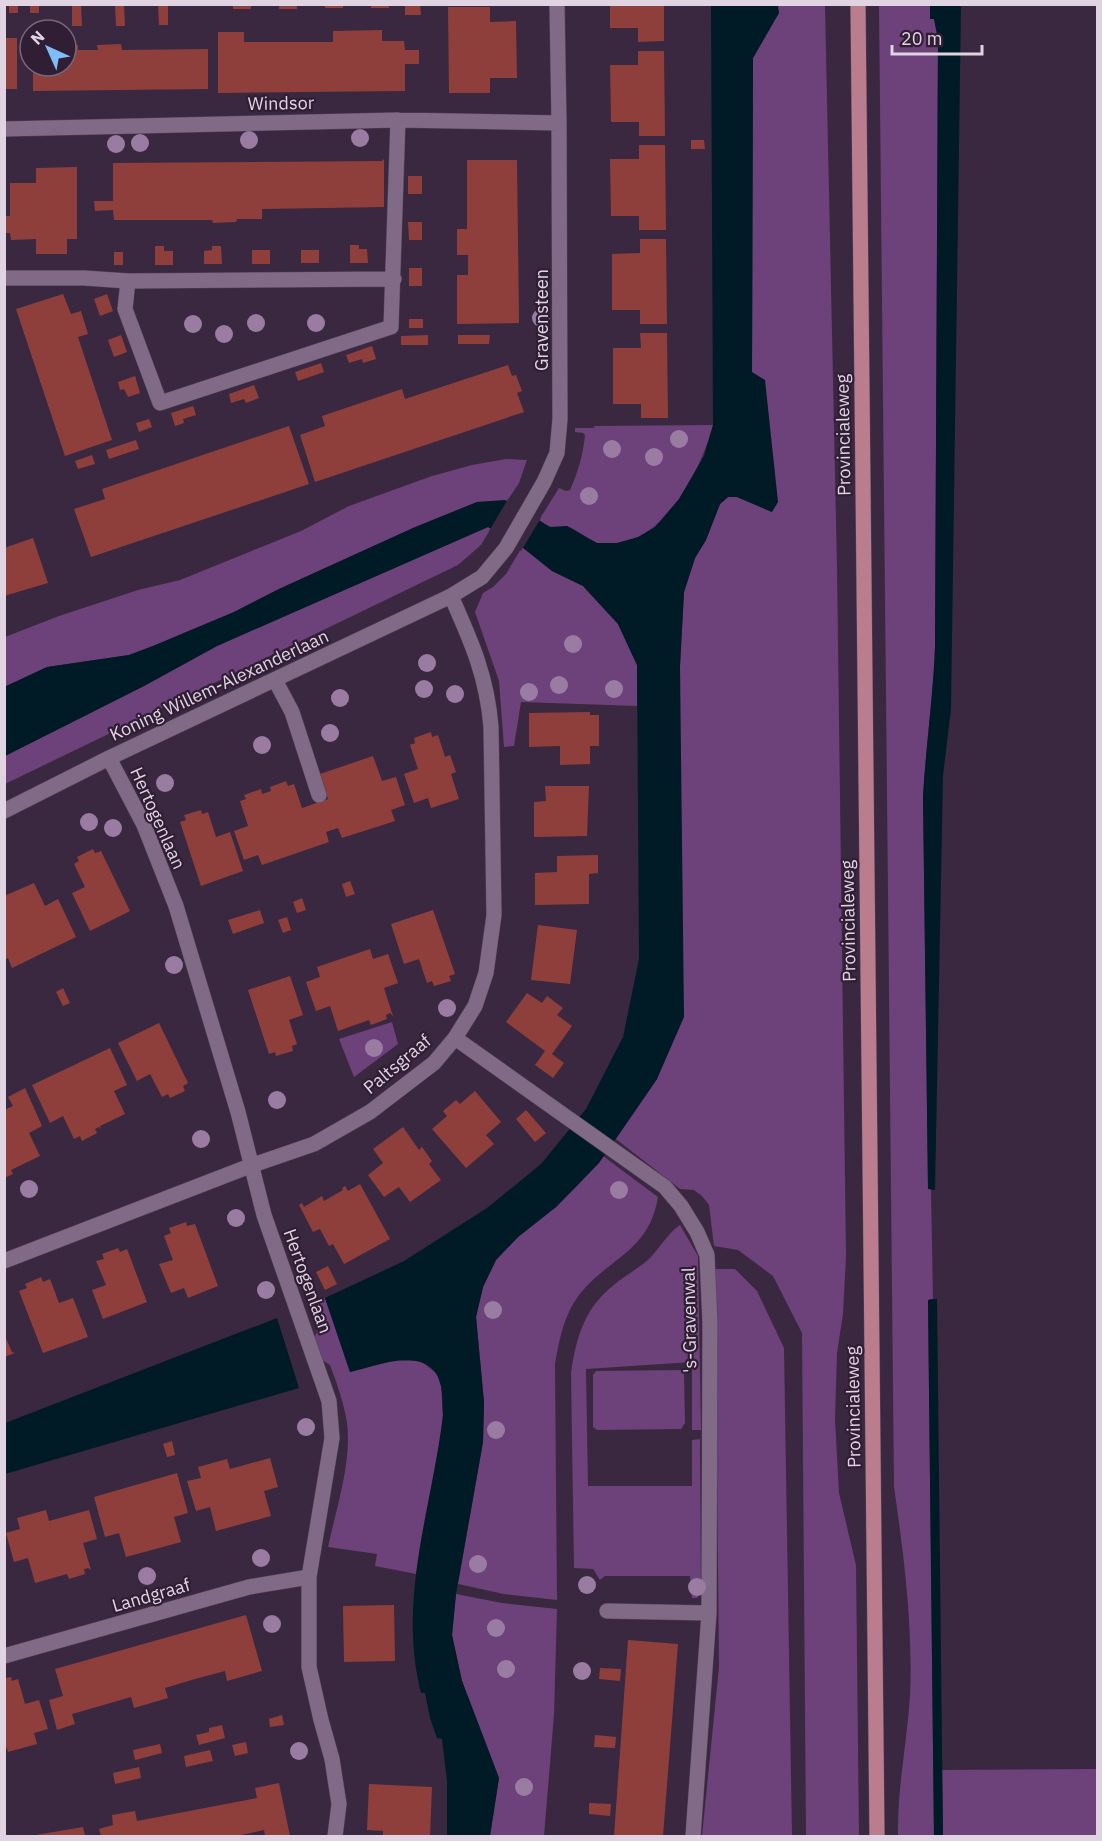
<svg xmlns="http://www.w3.org/2000/svg" width="1102" height="1841" viewBox="0 0 1102 1841" font-family="'IBM Plex Sans',sans-serif">
	<style>
		.green { fill: #6d4179 }
		.water { fill: #001a26 }
		.pier { fill: #3a2840 }
		.building { fill: #8f3f3b }
		.lines { fill: none; stroke-linecap: round; stroke-linejoin: round }
		.minor-casing { stroke: #534357; stroke-width: 16 }
		.major-casing { stroke: #534357; stroke-width: 16 }
		.minor { stroke: #806a86; stroke-width: 15 }
		.major { stroke: #b97d8e; stroke-width: 15 }
		.tree { fill: #9a7ca3 }
		.labels { text-anchor: middle; dominant-baseline: central; stroke-width: 4.5; stroke-linejoin: round; paint-order: stroke }
		.street-label { font-size: 18px; fill: #e0d4e3; stroke: #301e35 }
	</style>
	<rect width="100%" height="100%" fill="#3a2840"/>
	<path class="green" d="M778 5H825L837 567 846 1257 843 1314 837 1353 835 1419 839 1493 856 1565 859 1836H806L802 1333 773 1276 738 1250 714 1246 709 1205 702 1196 694 1190 680 1189 616 1139 657 1079 684 592 695 558 706 540 720 504 728 497H737L772 512 752 372 753 58 778 13Z
		M879 5H930V18L934 19 938 39 935 648C933 697 926 746 923 796L928 1188 931 1189 933 1299 928 1300 934 1836H898C897 1789 907 1743 910 1696 913 1626 904 1556 894 1487Z
		M713 425C701 471 658 557 597 543 587 540 579 531 569 527 563 525 557 529 551 527 547 526 542 522 539 520L559 488 566 491 570 490C578 472 583 455 585 435L583 433 575 432V428H594V426Z
		M506 459 527 460 519 483 507 501 477 502 413 528 279 589 234 612 153 646 129 655 47 667 5 687V637L59 616 138 590 180 580 301 531 349 506 432 476 472 465Z
		M488 527 491 528 481 545 458 565 5 784V756L144 686 217 646Z
		M522 547 552 571 583 586 618 624 637 665V706L521 702 514 746 504 747 499 681 475 612 483 593 493 587 506 574Z
		M392 1022 398 1044 354 1077 339 1039Z
		M603 1156 658 1197C649 1252 609 1257 579 1295 564 1315 559 1340 555 1364L557 1600 504 1594 458 1584 483 1442 484 1402 476 1317 483 1287 496 1260 518 1237 556 1207 581 1182Z
		M680 1225 698 1256 701 1430H692V1362L586 1369 588 1486H692V1440L700 1439 701 1593 697 1598H692L690 1576H605L600 1580 593 1569 574 1568 571 1373C576 1337 585 1307 615 1284 626 1275 639 1268 649 1259 660 1248 667 1234 680 1225Z
		M715 1269H735L757 1291 784 1348 792 1836H702L719 1667Z
		M325 1298 350 1372 396 1360 421 1361 437 1374 441 1386 443 1415 440 1442 416 1574 375 1566 377 1554 328 1547C336 1509 352 1462 347 1423 344 1403 337 1384 330 1365L322 1360 315 1337 318 1328 311 1305Z
		M683 1370 684 1373 685 1423 681 1429 597 1430 593 1427V1375L596 1371Z
		M456 1594 502 1603 557 1609 554 1715 544 1836H490L499 1778 462 1681 452 1635Z
		M1097 1769V1836H943L942 1770Z"/>
	<path class="water" d="M961 4 951 709 943 776 935 1190 928 1189 923 796C926 746 933 697 935 648L938 39 934 19H930V5Z
		M711 5H778L779 13 753 58 752 372 765 380 778 502 772 512 737 497H728L720 504 706 540 695 558 684 592 680 667 684 1017 657 1079 599 1163 556 1207 518 1237 496 1260 483 1287 476 1317 484 1402 483 1442 456 1594 452 1635 462 1681 499 1778 490 1836H447V1781L442 1739 437 1738 430 1718 425 1693H421C397 1599 432 1508 443 1415 442 1406 443 1395 441 1386 432 1343 378 1365 350 1372L325 1298 404 1261 487 1208 541 1164 586 1109 623 1037 639 959 637 665 618 624 583 586 552 571 522 547 488 527 217 646 144 686 5 756 4 687 47 667 129 655 153 646 234 612 279 589 413 528 477 502 505 500 550 527 567 526 597 543H617L638 537 655 527 679 499 704 456 713 425Z
		M933 1299H937L943 1836H934L928 1300Z
		M277 1318 299 1388 5 1474V1423Z"/>
	<path class="pier" d="M508 499 541 518 521 551 489 531Z"/>
	<path class="building" d="M9 4H18V13H9Z
		M30 4H39V13H30Z
		M72 4H81L82 26H72Z
		M115 4H124L125 26H116Z
		M158 4H168V25H159Z
		M233 4H251V9H233Z
		M279 4H297V9H279Z
		M325 4H343V8H325Z
		M371 4H389V8H371Z
		M405 4H420L421 15H405Z
		M610 4H664V41L638 42V28H610Z
		M448 7H490V22L516 21 517 78H490V93H449Z
		M382 30V41H404L405 50H419V64H405V91L218 93V32H244V42H333V31Z
		M4 38H17V89H4Z
		M121 44 122 50 208 49V89L33 91V66H66V45H78V50H98L97 45Z
		M638 51H664L665 136H639V122H611L610 65H638Z
		M691 140H704L705 149H691Z
		M639 145H665L666 230H639V216H611L610 159H639Z
		M384 159V207L262 209V219H237L236 222 213 223 212 220H114L113 210 95 211 94 201H113V163L382 161Z
		M467 160H517L519 323 457 324V275H468V255H457V229H467Z
		M77 167V239H67V254H36V239L11 240 10 233H6L5 216H10V183H36V168Z
		M408 176H422V194H408Z
		M408 222H422V240H409Z
		M640 239H666L667 324H640V310H612V254L640 253Z
		M350 245H359V249H367L368 263H350Z
		M155 246H164V251H173V265H155Z
		M212 246H221L222 264H204V251L212 250Z
		M252 250H270V264H252Z
		M301 250H319V263H301Z
		M114 252H123V265H114Z
		M409 268H422V286H409Z
		M63 294 71 314 81 311 88 334 78 337 112 440 65 456 16 309Z
		M107 294 113 311 100 316 94 299Z
		M409 319H423V328H409Z
		M640 333H667L668 418H641V404H613V348H641Z
		M121 335 127 352 114 357 108 340Z
		M428 335V345H401V336Z
		M458 335H490L489 344H458Z
		M372 346 376 359 363 363 362 359 349 363 346 355Z
		M321 363 324 372 298 381 295 372Z
		M508 365 512 376 516 375 522 391 517 393 524 412 315 482 300 435 325 426 322 416 402 389 405 399Z
		M135 376 140 393 128 397 124 389 120 390 118 382Z
		M254 385 259 398 246 403 244 399 231 403 229 394Z
		M193 406 196 415 183 419 184 423 175 426 171 413Z
		M149 419 152 427 139 432 136 423Z
		M289 426 309 484 91 557 74 509 105 499 102 489Z
		M136 440 139 449 109 459 106 450Z
		M92 455 95 464 78 469 75 461Z
		M33 538 48 583 4 596V548Z
		M590 712V715H599V746H590V764L560 765V746L529 747V713Z
		M431 732 432 737 438 735 445 757 450 755 456 772 451 774 459 799 431 808 428 798 414 803 404 774 418 769 410 745 415 743 414 738Z
		M373 756 382 781 396 777 405 805 391 810 395 821 342 838 338 828 326 832 329 842 262 865 258 855 244 860 234 831 248 826 240 801 246 799 244 795 261 789 262 794 271 791 270 787 286 781 288 786 294 784 302 808 328 799 320 774Z
		M545 786H589L587 836 534 837V802L546 801Z
		M201 810 202 814 208 812 216 837 230 832 243 871 201 886 180 822 186 820 184 815Z
		M93 849 95 853 101 851 130 911 90 931 72 893 85 887 74 864 79 861 77 857Z
		M598 855V873L589 874V904L535 905V873L557 872V856Z
		M350 881 355 894 346 897 342 884Z
		M34 883 45 906 58 899 76 937 12 968 8 958 4 960V896Z
		M302 898 306 910 297 913 293 902Z
		M260 910 264 923 233 934 228 920Z
		M433 910 455 974 449 976 451 981 434 986 432 981 427 983 419 959 404 964 391 924Z
		M287 917 291 930 283 933 278 920Z
		M538 925 577 930 570 984 531 980Z
		M370 949 373 959 388 954 398 983 384 988 393 1016 390 1013 386 1015 387 1019 371 1025 369 1020 338 1031 330 1006 316 1011 306 982 320 977 317 967Z
		M290 976 303 1015 289 1020 297 1044 292 1046 293 1051 276 1056 275 1052 269 1054 248 990Z
		M63 988 70 1003 63 1006 56 992Z
		M527 993 542 1003 547 996 563 1008 557 1015 572 1026 552 1054 564 1063 553 1078 535 1065 545 1051 506 1022Z
		M159 1023 188 1083 183 1086 185 1091 170 1098 168 1094 162 1097 150 1074 137 1081 118 1043Z
		M110 1048 127 1085 114 1091 125 1114 100 1126 101 1129 99 1127 95 1129 97 1133 82 1141 80 1136 74 1139 63 1116 50 1123 32 1085Z
		M25 1088 42 1126 29 1133 40 1156 11 1170 13 1174 4 1178V1110L13 1106 8 1097Z
		M475 1091 501 1122 486 1135 494 1144 466 1168 432 1129 447 1116 443 1111 456 1100 460 1104Z
		M526 1110 546 1133 535 1142 516 1119Z
		M403 1127 419 1150 422 1147 432 1161 429 1164 441 1180 410 1202 399 1187 384 1197 368 1175 383 1163 373 1149Z
		M360 1184 390 1239 344 1264 333 1244 329 1246 320 1229 313 1232 299 1205 302 1203 304 1207 322 1196 324 1201 343 1190 342 1188 345 1186 348 1191Z
		M186 1222 187 1226 195 1224 218 1286 188 1298 184 1288 171 1293 159 1264 173 1260 164 1236 171 1233 169 1228Z
		M118 1248 120 1252 127 1249 147 1302 103 1319 92 1290 106 1285 96 1261 104 1259 102 1254Z
		M328 1266 337 1284 325 1290 316 1272Z
		M41 1277 43 1282 50 1279 59 1303 73 1298 88 1337 43 1353 19 1291 27 1288 25 1284Z
		M4 1334 12 1352 15 1353 4 1357Z
		M172 1441 175 1455 167 1457 163 1444Z
		M270 1458 278 1487 264 1491 271 1516 216 1531 210 1507 196 1511 187 1481 201 1478 198 1467 227 1459 230 1469Z
		M177 1473 188 1513 174 1517 181 1542 126 1557 119 1533 105 1537 94 1497Z
		M46 1510 49 1521 89 1510 97 1539 83 1543 91 1570 88 1568 84 1569 85 1574 69 1579 67 1574 35 1583 28 1558 14 1562 6 1533 20 1529 17 1518Z
		M394 1605 395 1661 344 1662 343 1606Z
		M246 1615 262 1671 227 1681 225 1671 195 1679 165 1688 168 1698 134 1708 131 1697 100 1706 72 1714 75 1724 57 1730 49 1700 63 1696 55 1669Z
		M628 1640 678 1644 663 1836H614Z
		M600 1668 621 1669 620 1681 599 1679Z
		M11 1677 12 1681 18 1679 25 1704 39 1700 48 1729 34 1733 37 1744 8 1752 4 1741V1678Z
		M282 1715 284 1725 270 1727 269 1719Z
		M222 1725 225 1738 199 1745 196 1735 209 1732V1728Z
		M595 1735 616 1737 615 1748 594 1747Z
		M246 1742 248 1753 235 1756 232 1745Z
		M160 1744 162 1753 135 1760 133 1750Z
		M210 1750 213 1761 186 1767 184 1756Z
		M139 1767 141 1778 115 1784 113 1773Z
		M279 1783 290 1836H265L264 1830 237 1836H101L99 1829 113 1825 112 1815 135 1811 137 1821 257 1798 255 1788Z
		M369 1784 432 1787 430 1836H383V1831L367 1830Z
		M589 1803 611 1804 610 1816 589 1814Z
		M83 1827 85 1836H36V1835Z"/>
	<g class="lines">
		<g class="minor-casing">
			<path id="minor" d="M4 129 398 120 559 123
				M4 278H84L128 281 394 279
				M128 281 125 309 160 403 391 327 398 120
				M275 680 292 712 319 795
				M109 758 144 825 176 906 238 1112 264 1215 329 1401 332 1438 309 1577V1667L321 1720 332 1759 339 1804 335 1836
				M4 811 109 758 451 596 482 577 506 548 544 482 557 453 560 419 559 123 557 4
				M455 1038 665 1187 681 1206 697 1232 707 1255 710 1323 709 1613 693 1836
				M4 1261 250 1166 314 1144 370 1112 434 1063 455 1038 475 1006 486 973 494 915 491 727C487 676 471 641 451 596
				M607 1611 709 1613
				M4 1656 249 1587 309 1577"/>
		</g>
		<g class="major-casing">
			<path id="major" d="M858 4 877 1836"/>
		</g>
		<use href="#minor" class="minor"/>
		<use href="#major" class="major"/>
	</g>
	<g class="tree">
		<circle cx="360" cy="138" r="9"/>
		<circle cx="249" cy="140" r="9"/>
		<circle cx="140" cy="143" r="9"/>
		<circle cx="116" cy="144" r="9"/>
		<circle cx="541" cy="318" r="9"/>
		<circle cx="256" cy="323" r="9"/>
		<circle cx="316" cy="323" r="9"/>
		<circle cx="193" cy="324" r="9"/>
		<circle cx="224" cy="334" r="9"/>
		<circle cx="679" cy="439" r="9"/>
		<circle cx="612" cy="449" r="9"/>
		<circle cx="654" cy="457" r="9"/>
		<circle cx="589" cy="496" r="9"/>
		<circle cx="573" cy="644" r="9"/>
		<circle cx="427" cy="663" r="9"/>
		<circle cx="559" cy="685" r="9"/>
		<circle cx="424" cy="689" r="9"/>
		<circle cx="614" cy="689" r="9"/>
		<circle cx="529" cy="692" r="9"/>
		<circle cx="455" cy="694" r="9"/>
		<circle cx="340" cy="698" r="9"/>
		<circle cx="330" cy="733" r="9"/>
		<circle cx="262" cy="745" r="9"/>
		<circle cx="165" cy="783" r="9"/>
		<circle cx="89" cy="822" r="9"/>
		<circle cx="113" cy="828" r="9"/>
		<circle cx="174" cy="965" r="9"/>
		<circle cx="447" cy="1008" r="9"/>
		<circle cx="374" cy="1048" r="9"/>
		<circle cx="277" cy="1100" r="9"/>
		<circle cx="201" cy="1139" r="9"/>
		<circle cx="29" cy="1189" r="9"/>
		<circle cx="619" cy="1190" r="9"/>
		<circle cx="236" cy="1218" r="9"/>
		<circle cx="266" cy="1290" r="9"/>
		<circle cx="493" cy="1310" r="9"/>
		<circle cx="306" cy="1427" r="9"/>
		<circle cx="496" cy="1430" r="9"/>
		<circle cx="261" cy="1558" r="9"/>
		<circle cx="478" cy="1564" r="9"/>
		<circle cx="147" cy="1576" r="9"/>
		<circle cx="587" cy="1585" r="9"/>
		<circle cx="697" cy="1587" r="9"/>
		<circle cx="272" cy="1624" r="9"/>
		<circle cx="496" cy="1628" r="9"/>
		<circle cx="506" cy="1669" r="9"/>
		<circle cx="582" cy="1671" r="9"/>
		<circle cx="299" cy="1751" r="9"/>
		<circle cx="524" cy="1787" r="9"/>
	</g>
	<g class="labels">
		<g class="street-label">
			<text transform="translate(281 103) rotate(-1)">Windsor</text>
			<text transform="translate(541 320) rotate(-90)">Gravensteen</text>
			<text transform="translate(843 435) rotate(-91)">Provincialeweg</text>
			<text transform="translate(219 685) rotate(-25)">Koning Willem-Alexanderlaan</text>
			<text transform="translate(158 818) rotate(66)">Hertogenlaan</text>
			<text transform="translate(848 921) rotate(-91)">Provincialeweg</text>
			<text transform="translate(397 1064) rotate(-40)">Paltsgraaf</text>
			<text transform="translate(308 1281) rotate(70)">Hertogenlaan</text>
			<text transform="translate(689 1320) rotate(-91)">'s-Gravenwal</text>
			<text transform="translate(853 1407) rotate(-91)">Provincialeweg</text>
			<text transform="translate(151 1595) rotate(-16)">Landgraaf</text>
		</g>
	</g>
	<rect width="1102" height="1841" fill="none" stroke="#e0d4e3" stroke-width="12"/>
	<g transform="translate(48 48) rotate(315)"><circle r="28" fill="#301e35" stroke="#76677b" stroke-width="1.5"/>
	<path d="M0-4.5L10 22L0 15L-10 22Z" fill="#7ebdf9"/>
	<text y="-9" font-size="16" font-weight="bold" text-anchor="middle" fill="#e0d4e3">N</text>
	</g>
	<path d="M892 45v9h90v-9" fill="none" stroke="#e0d4e3" stroke-width="3"/>
	<text x="901" y="45" font-size="18" fill="#e0d4e3" stroke="#301e35" stroke-width="4.5" paint-order="stroke">20 m</text>
</svg>
